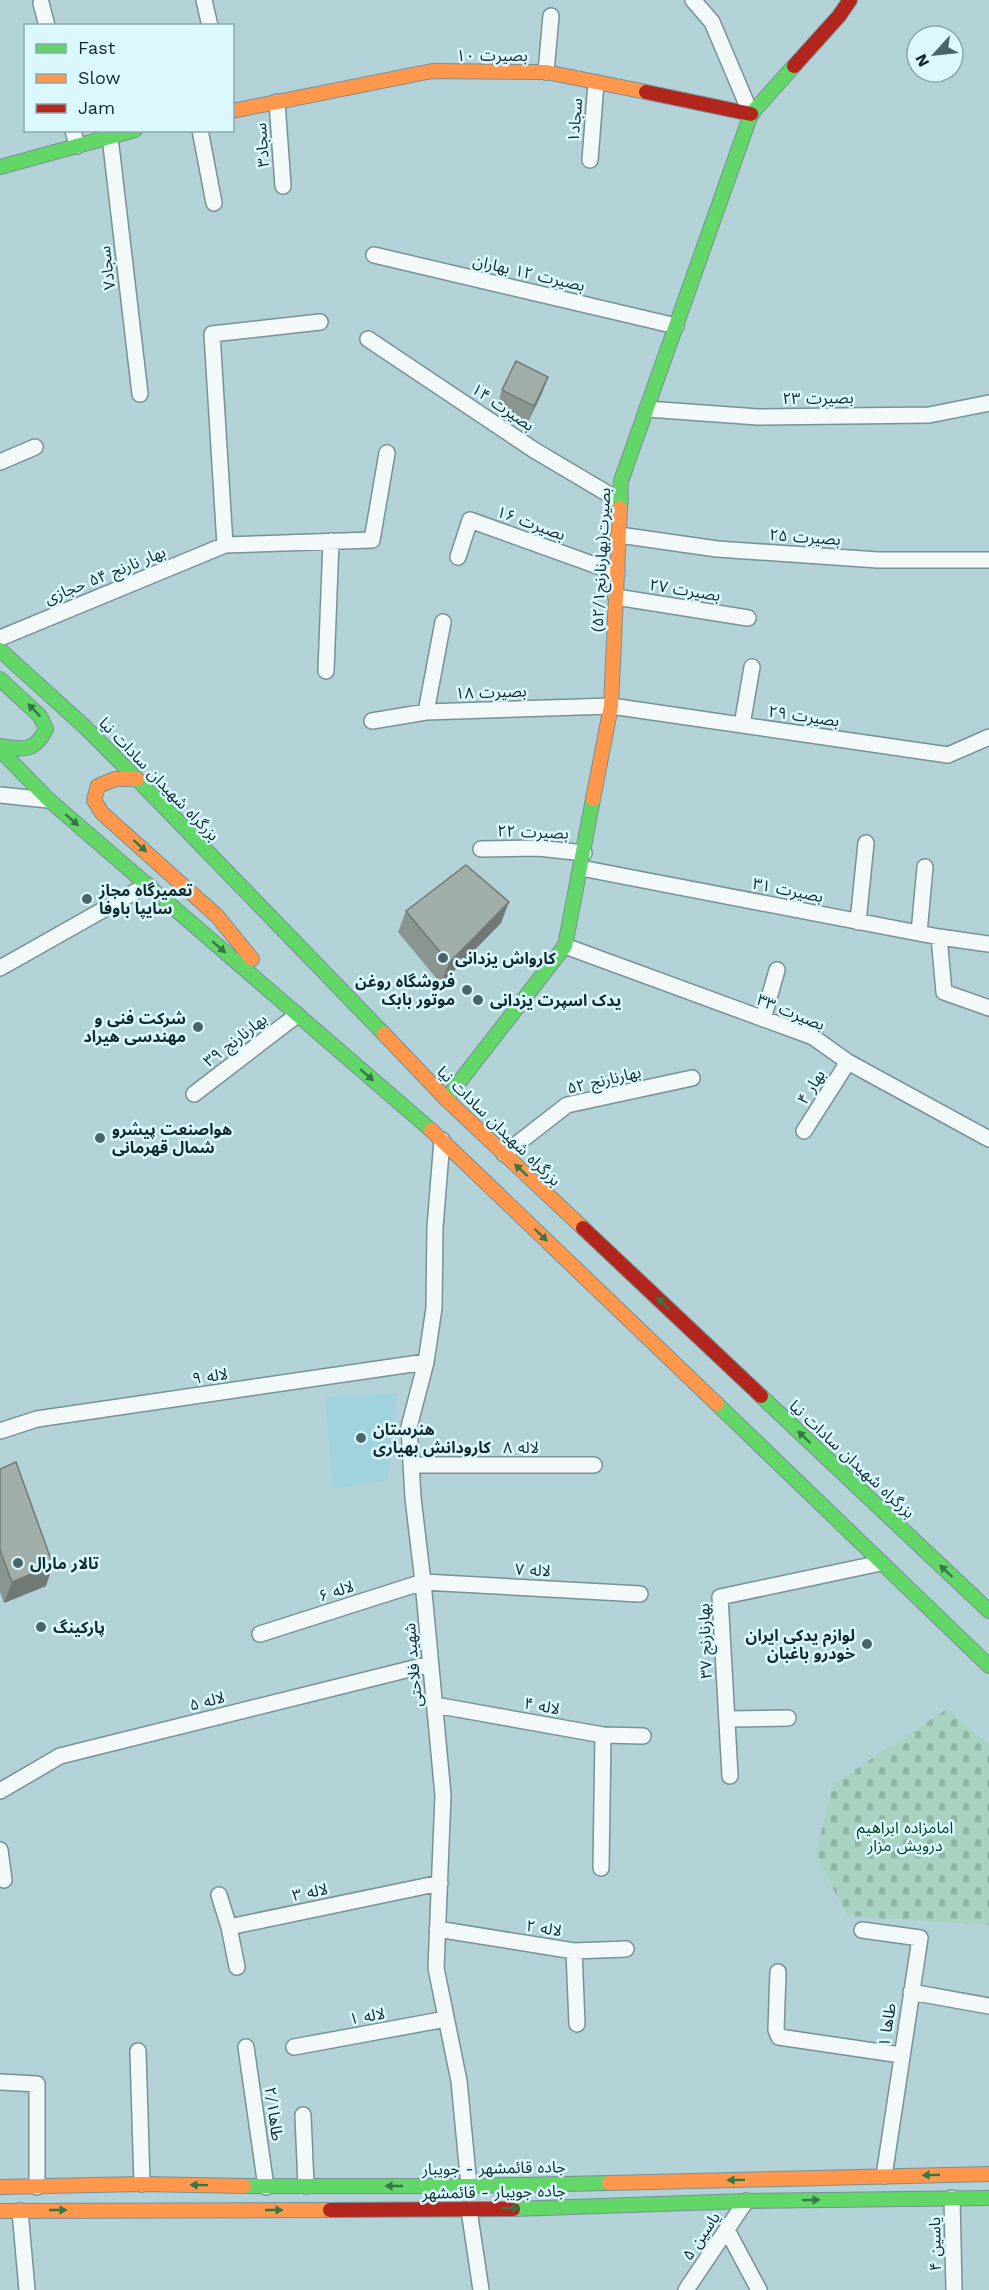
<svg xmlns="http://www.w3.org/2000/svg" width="989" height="2290" viewBox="0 0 989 2290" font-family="'Work Sans','Noto Sans Arabic',sans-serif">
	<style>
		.built { fill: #9fd3de }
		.cemetery { fill: url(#cemetery-stones) }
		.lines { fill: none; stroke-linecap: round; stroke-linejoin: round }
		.street-casing { stroke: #779195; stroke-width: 18 }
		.fast-casing { stroke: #779195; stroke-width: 16 }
		.slow-casing { stroke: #779195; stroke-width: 16 }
		.jam-casing { stroke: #779195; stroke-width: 16 }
		.street { stroke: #f3f8f9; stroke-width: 15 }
		.fast { stroke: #63d668; stroke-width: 14 }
		.slow { stroke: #ff974d; stroke-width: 14 }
		.jam { stroke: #b3261e; stroke-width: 14 }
		.wall { fill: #8a9590 }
		.shaded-wall { fill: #717975 }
		.building { fill: #a1ada7; stroke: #717975; stroke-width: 1.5 }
		.oneway { fill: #367748 }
		.poi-dot { fill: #4a656a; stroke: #dbf8fe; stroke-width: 2 }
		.labels { text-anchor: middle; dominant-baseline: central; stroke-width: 5; stroke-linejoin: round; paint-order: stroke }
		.street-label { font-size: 16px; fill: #122a2e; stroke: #dbf8fe }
		.poi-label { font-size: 16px; font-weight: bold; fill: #122a2e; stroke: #dbf8fe; text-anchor: start }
		.park-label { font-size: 16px; fill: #09421f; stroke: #dbf8fe }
	</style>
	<defs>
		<pattern id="cemetery-stones" width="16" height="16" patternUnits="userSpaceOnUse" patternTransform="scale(1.5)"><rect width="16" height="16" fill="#aad2c0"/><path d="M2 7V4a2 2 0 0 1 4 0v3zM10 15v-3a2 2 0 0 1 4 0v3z" fill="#91b4a5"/></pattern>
	</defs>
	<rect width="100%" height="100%" fill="#b2d2d8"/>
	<path class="built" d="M397 1393 388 1480 333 1489 325 1397Z"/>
	<path class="cemetery" d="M947 1709 989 1745V1925L847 1916 816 1855 832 1785Z"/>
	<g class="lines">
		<g class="street-casing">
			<path id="street" d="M204 0 210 26
				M693 0 712 22 751 114
				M41 3 47 26
				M546 72 551 16
				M277 102 283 186
				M73 130 77 146
				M200 130 214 203
				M110 137 140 394
				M590 160 596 83
				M374 255 676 326
				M368 339 534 450 620 501
				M647 409 758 417 929 415 989 403
				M0 462 35 447
				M619 535 717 549 878 560H989
				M225 545 212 334 320 322
				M458 557 470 520 617 573
				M616 597 748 618
				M0 638 225 545 372 540 387 453
				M326 671 331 541
				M426 712 443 622
				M372 721 426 712 611 706 948 755 989 737
				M742 725 752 667
				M0 795 48 800
				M481 849 538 848 584 853
				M581 868 939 937 989 944
				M858 922 866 843
				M919 933 925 867
				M939 937 944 992 989 1008
				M565 946 813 1037 848 1062 989 1139
				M0 968 147 885
				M763 1019 777 970
				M194 1094 297 1015
				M804 1131 848 1062
				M442 1140 435 1227 434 1308 426 1362 409 1427 413 1498 423 1582 443 1795 436 1968 459 2081 469 2186
				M504 1154 567 1105 692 1078
				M0 1431 37 1419 426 1362
				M411 1465H594
				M260 1634 423 1582 640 1594
				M435 1705 603 1735 643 1736
				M727 1719 788 1718
				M730 1776 720 1597 881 1563
				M0 1791 60 1756 430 1664
				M0 1850 4 1880
				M601 1868 603 1735
				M219 1895 229 1927
				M437 1929 574 1951 577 2024
				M862 1930 920 1938 884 2176
				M574 1951 626 1949
				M237 1967 229 1927 440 1883
				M778 1972 776 2030 779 2037 901 2055
				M911 1992 989 2006
				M246 2047 266 2187
				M294 2047 446 2019
				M138 2051 142 2184
				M0 2082 37 2084V2187
				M303 2115 306 2186
				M952 2198 954 2290
				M469 2210 481 2290
				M20 2211 27 2290
				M727 2230 759 2290
				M686 2290 746 2201"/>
		</g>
		<g class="fast-casing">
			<path id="fast" d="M0 167 135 130
				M620 508 621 481 751 114 794 66
				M0 650 85 727 137 779 384 1034
				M0 679 40 716 46 729C35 752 23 750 0 746
				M0 750 49 800 431 1130
				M446 1099 565 946 593 799
				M761 1396 989 1611
				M717 1404 989 1666
				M244 2186H469L609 2183
				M513 2209 746 2201 989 2198"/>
		</g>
		<g class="slow-casing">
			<path id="slow" d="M232 111 432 71 546 72 646 92
				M137 779H115L98 786 94 800 102 813 217 916 252 959
				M593 799 611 706 620 508
				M384 1034 446 1099 583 1228
				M431 1130 717 1404
				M609 2183 989 2174
				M0 2187 142 2184 244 2186
				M0 2211 330 2210"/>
		</g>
		<g class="jam-casing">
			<path id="jam" d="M794 66 839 16 850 0
				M646 92 751 114
				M583 1228 761 1396
				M330 2210 513 2209"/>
		</g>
		<use href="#street" class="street"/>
		<use href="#fast" class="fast"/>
		<use href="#slow" class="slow"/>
		<use href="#jam" class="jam"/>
	</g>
	<path class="wall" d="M548 377 542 393 528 422 497 406 502 390Z
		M406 911 501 923 441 984 398 932Z
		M0 1469 46 1586 4 1603 0 1592Z"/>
	<path class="shaded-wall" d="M548 377 542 393 528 422 534 406Z
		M509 902 501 923 441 984 449 963Z
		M53 1565 46 1586 4 1603 12 1582Z"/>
	<path class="building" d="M516 361 548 377 534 406 502 390Z
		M466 865 509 902 449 963 406 911Z
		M16 1462 53 1565 12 1582 0 1550V1469Z"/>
	<defs><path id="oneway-solid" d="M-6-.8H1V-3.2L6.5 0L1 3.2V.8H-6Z" transform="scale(1.5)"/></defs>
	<g class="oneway">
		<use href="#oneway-solid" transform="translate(34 710) rotate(-134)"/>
		<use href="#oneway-solid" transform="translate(72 820) rotate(41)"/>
		<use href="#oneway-solid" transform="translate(140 846) rotate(42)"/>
		<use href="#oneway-solid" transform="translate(219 947) rotate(41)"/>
		<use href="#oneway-solid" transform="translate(367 1075) rotate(41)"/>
		<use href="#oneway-solid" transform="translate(521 1170) rotate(-137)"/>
		<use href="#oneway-solid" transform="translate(541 1235) rotate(44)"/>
		<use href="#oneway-solid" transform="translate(663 1303) rotate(-137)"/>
		<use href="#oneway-solid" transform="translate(804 1437) rotate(-137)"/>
		<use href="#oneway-solid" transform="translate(946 1571) rotate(-137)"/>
		<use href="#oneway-solid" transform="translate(931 2175) rotate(179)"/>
		<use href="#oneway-solid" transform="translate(736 2180) rotate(179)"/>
		<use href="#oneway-solid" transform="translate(199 2185) rotate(-179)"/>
		<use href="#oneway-solid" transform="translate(394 2186) rotate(-180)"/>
		<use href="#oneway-solid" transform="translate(811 2200) rotate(-1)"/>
		<use href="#oneway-solid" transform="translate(511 2208) rotate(-2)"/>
		<use href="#oneway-solid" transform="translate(58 2210)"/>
		<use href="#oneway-solid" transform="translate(274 2210)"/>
	</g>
	<g class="poi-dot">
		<circle cx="87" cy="899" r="6"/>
		<circle cx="443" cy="958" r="6"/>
		<circle cx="467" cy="990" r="6"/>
		<circle cx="478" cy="1000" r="6"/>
		<circle cx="198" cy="1027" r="6"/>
		<circle cx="100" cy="1138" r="6"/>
		<circle cx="361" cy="1438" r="6"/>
		<circle cx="18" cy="1563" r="6"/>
		<circle cx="41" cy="1627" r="6"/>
		<circle cx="867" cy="1644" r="6"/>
	</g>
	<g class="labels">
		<g class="street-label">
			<text x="492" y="55">بصیرت ۱۰</text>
			<text transform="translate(575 120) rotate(-85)">سجاد۱</text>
			<text transform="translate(262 145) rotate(-94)">سجاد۳</text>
			<text transform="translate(107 268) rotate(-97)">سجاد۷</text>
			<text transform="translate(529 273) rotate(13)">بصیرت ۱۲ بهاران</text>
			<text transform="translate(818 398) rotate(-1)">بصیرت ۲۳</text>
			<text transform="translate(503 407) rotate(34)">بصیرت ۱۴</text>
			<text transform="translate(531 523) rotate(20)">بصیرت ۱۶</text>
			<text transform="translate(805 537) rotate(4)">بصیرت ۲۵</text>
			<text transform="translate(601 560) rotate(-87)">بصیرت(بهارنارنج۵۲/۱)</text>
			<text transform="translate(105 575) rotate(-22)">بهار نارنج ۵۴ حجازی</text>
			<text transform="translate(685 590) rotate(9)">بصیرت ۲۷</text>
			<text transform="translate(491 692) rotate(-2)">بصیرت ۱۸</text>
			<text transform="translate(804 716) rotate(8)">بصیرت ۲۹</text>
			<text transform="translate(159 779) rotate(46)">بزرگراه شهیدان سادات نیا</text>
			<text transform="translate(533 832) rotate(2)">بصیرت ۲۲</text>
			<text transform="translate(788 890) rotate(11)">بصیرت ۳۱</text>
			<text transform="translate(791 1012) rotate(22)">بصیرت ۳۳</text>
			<text transform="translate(235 1040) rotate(-38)">بهارنارنج ۳۹</text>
			<text transform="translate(604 1080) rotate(-13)">بهارنارنج ۵۲</text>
			<text transform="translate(811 1087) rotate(-58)">بهار ۴</text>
			<text transform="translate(499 1126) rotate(44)">بزرگراه شهیدان سادات نیا</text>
			<text transform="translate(210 1376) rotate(-8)">لاله ۹</text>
			<text x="521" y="1447">لاله ۸</text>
			<text transform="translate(852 1459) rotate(43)">بزرگراه شهیدان سادات نیا</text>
			<text transform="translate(533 1570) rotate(3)">لاله ۷</text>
			<text transform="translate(336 1591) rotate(-18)">لاله ۶</text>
			<text transform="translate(705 1641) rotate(-92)">بهارنارنج ۳۷</text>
			<text transform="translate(413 1665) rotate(-95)">شهید فلاحتی</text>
			<text transform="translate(207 1701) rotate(-14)">لاله ۵</text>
			<text transform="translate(542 1706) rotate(10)">لاله ۴</text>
			<text transform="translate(310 1892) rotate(-12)">لاله ۳</text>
			<text transform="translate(544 1928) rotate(9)">لاله ۲</text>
			<text transform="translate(367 2016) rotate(-10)">لاله ۱</text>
			<text transform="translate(887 2025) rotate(-81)">طاها ۱</text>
			<text transform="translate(274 2114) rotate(82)">طاها۲/۱</text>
			<text transform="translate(494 2168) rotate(-1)">جاده قائمشهر - جویبار</text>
			<text transform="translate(494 2192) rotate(-1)">جاده جویبار - قائمشهر</text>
			<text transform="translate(701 2236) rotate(-56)">یاسین ۵</text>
			<text transform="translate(935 2244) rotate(-91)">یاسین ۴</text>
		</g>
		<g class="poi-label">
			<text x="99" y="890">تعمیرگاه مجاز<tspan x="99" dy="18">سایپا باوفا</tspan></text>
			<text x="455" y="958">کارواش یزدانی</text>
			<text x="455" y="981" text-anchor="end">فروشگاه روغن<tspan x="455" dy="18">موتور بابک</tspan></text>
			<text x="490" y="1000">یدک اسپرت یزدانی</text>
			<text x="186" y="1018" text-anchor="end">شرکت فنی و<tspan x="186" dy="18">مهندسی هیراد</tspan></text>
			<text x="112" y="1129">هواصنعت پیشرو<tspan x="112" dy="18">شمال قهرمانی</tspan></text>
			<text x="373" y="1429">هنرستان<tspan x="373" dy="18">کارودانش بهیاری</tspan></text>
			<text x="30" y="1563">تالار مارال</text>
			<text x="53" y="1627">پارکینگ</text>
			<text x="855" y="1635" text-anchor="end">لوازم یدکی ایران<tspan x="855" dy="18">خودرو باغبان</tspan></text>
		</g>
		<g class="park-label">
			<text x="905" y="1827">امامزاده ابراهیم<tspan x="905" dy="18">درویش مزار</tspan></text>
		</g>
	</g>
	<rect x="24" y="24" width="210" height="108" fill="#dbf8fe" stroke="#8ba6ab" stroke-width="1.5"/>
	<rect x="36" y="44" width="30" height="9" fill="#63d668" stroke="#8ba6ab" stroke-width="1.5"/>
	<text x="78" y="54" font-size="18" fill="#122a2e">Fast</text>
	<rect x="36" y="74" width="30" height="9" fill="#ff974d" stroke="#8ba6ab" stroke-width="1.5"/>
	<text x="78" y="84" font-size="18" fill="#122a2e">Slow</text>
	<rect x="36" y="104" width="30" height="9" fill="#b3261e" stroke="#8ba6ab" stroke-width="1.5"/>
	<text x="78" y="114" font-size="18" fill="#122a2e">Jam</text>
	<g transform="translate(935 54) rotate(243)"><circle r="28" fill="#dbf8fe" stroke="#8ba6ab" stroke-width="1.5"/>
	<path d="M0-4.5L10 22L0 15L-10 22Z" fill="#4a656a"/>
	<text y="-9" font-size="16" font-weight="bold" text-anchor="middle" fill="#122a2e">N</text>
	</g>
</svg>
